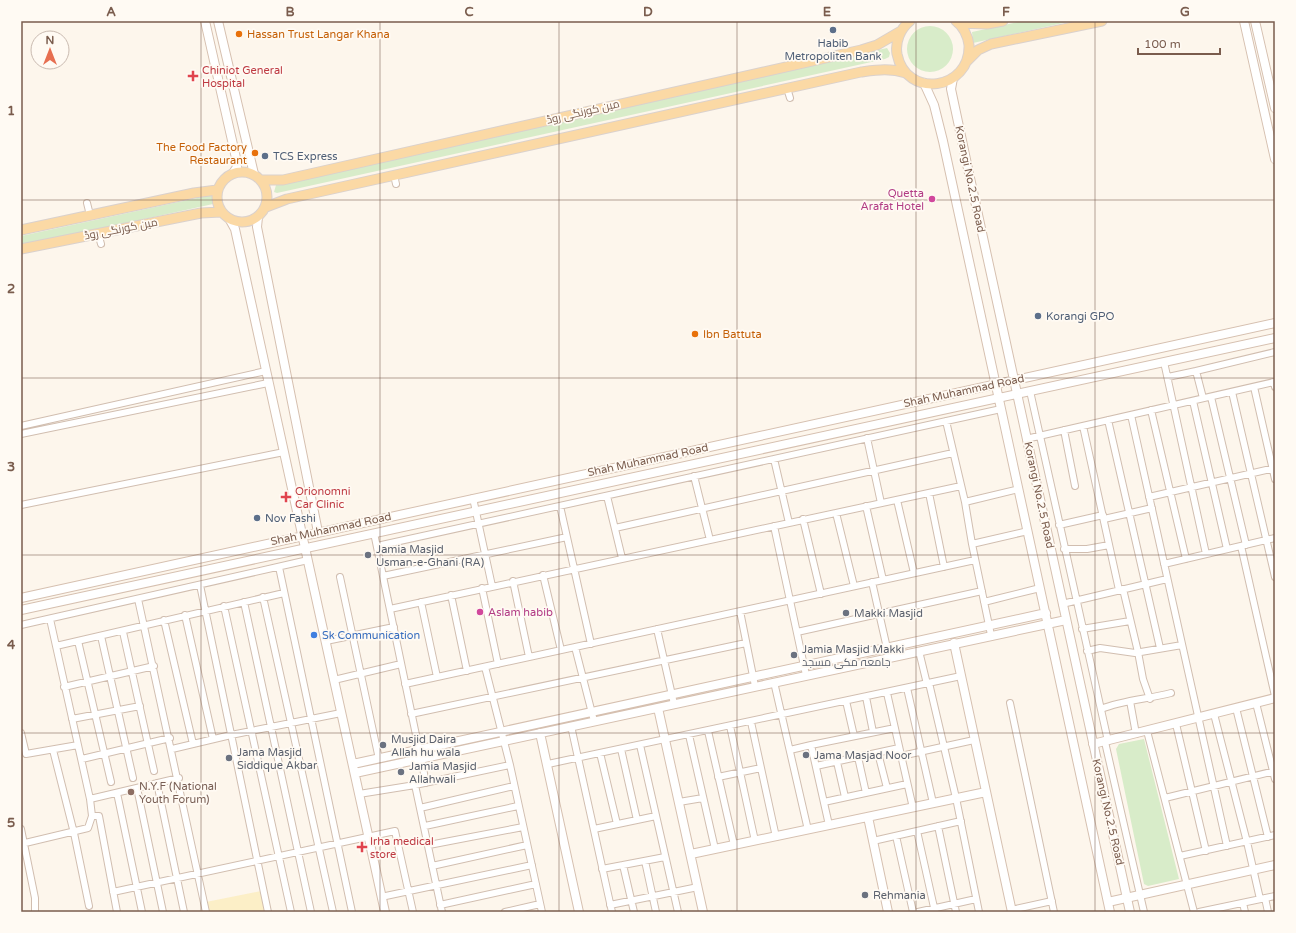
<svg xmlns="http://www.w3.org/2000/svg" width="1296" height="933" viewBox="0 0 1296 933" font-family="'Varela Round',Cairo,sans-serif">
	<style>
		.green { fill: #d8ecc9 }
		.sand { fill: #fcefc7 }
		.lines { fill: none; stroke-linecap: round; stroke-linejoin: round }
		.street-casing { stroke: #d1beb0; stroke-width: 8 }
		.secondary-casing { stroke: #d6c0b0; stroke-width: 10 }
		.primary-casing { stroke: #dad1cd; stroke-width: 11 }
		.street { stroke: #fff; stroke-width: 6 }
		.secondary { stroke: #fff; stroke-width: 8 }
		.primary { stroke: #fbd9a5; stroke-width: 9 }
		.grid { fill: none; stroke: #7a5c4d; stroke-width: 1; stroke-opacity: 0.55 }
		.service-dot { fill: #5c6f8a; stroke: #fffaf3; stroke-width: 1.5 }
		.food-dot { fill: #e8710a; stroke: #fffaf3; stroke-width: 1.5 }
		.health-dot { fill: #e0444e; stroke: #fffaf3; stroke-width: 1.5 }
		.hotel-dot { fill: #d1479c; stroke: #fffaf3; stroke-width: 1.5 }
		.worship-dot { fill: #6b7280; stroke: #fffaf3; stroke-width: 1.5 }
		.shop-dot { fill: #3f7fe0; stroke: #fffaf3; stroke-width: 1.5 }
		.education-dot { fill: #8d6e63; stroke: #fffaf3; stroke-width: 1.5 }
		.labels { text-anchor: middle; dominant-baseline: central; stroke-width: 3.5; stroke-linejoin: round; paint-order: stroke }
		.food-label { font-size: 11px; fill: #c56008; stroke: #fffaf3; text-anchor: start }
		.service-label { font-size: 11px; fill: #4e5e75; stroke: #fffaf3; text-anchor: start }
		.health-label { font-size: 11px; fill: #be3a42; stroke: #fffaf3; text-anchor: start }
		.street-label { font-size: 11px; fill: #7a5c4d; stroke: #fffaf3 }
		.hotel-label { font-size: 11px; fill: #b23c85; stroke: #fffaf3; text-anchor: end }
		.worship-label { font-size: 11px; fill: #5b616d; stroke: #fffaf3; text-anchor: start }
		.shop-label { font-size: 11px; fill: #366cbe; stroke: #fffaf3; text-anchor: start }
		.education-label { font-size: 11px; fill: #785e54; stroke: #fffaf3; text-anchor: start }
		.neatline { fill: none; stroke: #7a5c4d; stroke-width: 1.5 }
		.grid-label { font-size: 13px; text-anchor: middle; font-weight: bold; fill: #7a5c4d }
	</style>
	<rect width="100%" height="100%" fill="#fdf6ec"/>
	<path class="green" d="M1023 21H1072L973 43 972 32Z
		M907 49a23 23 0 1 1 46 0a23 23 0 1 1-46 0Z
		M887 48 890 53 889 57 885 59 277 193 274 192 276 185Z
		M211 195 214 202 213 204 21 246V236Z
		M1144 739 1179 879 1148 886 1144 884 1116 749 1119 744Z"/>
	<path class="sand" d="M261 891 265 912H209L206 902Z"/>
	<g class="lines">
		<g class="street-casing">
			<path id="street" d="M787 88 790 98
				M394 175 396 184
				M87 203 90 215
				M98 233 101 244
				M1164 362 1206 554
				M1196 371 1275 352
				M1168 377 1196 371 1203 398
				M1254 387 1275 479
				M1030 391 1108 741
				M1232 392 1275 577
				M1211 397 1246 545
				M1193 401 1227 549
				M1151 410 1186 559
				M1131 415 1227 846
				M1108 420 1160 648
				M946 421 965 502 972 544 991 635
				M21 426 266 371
				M1083 426 1119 590
				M1064 430 1075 486
				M21 434 268 383
				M867 438 881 503
				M1026 439 1274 382 1275 387
				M774 459 789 523
				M694 476 710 540
				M929 493 944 567
				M607 496 622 558
				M1149 497 1275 468
				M473 498 492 586
				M897 500 914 573
				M965 502 1019 489
				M21 505 284 452
				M560 506 591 644
				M866 506 883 580
				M836 513 854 586
				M803 519 821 594
				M1104 519 1152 508
				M1059 525 1103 515
				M774 526 806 675
				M615 528 953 453
				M374 533 426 783
				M972 544 1028 531
				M377 546 1001 409
				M1241 546 1275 696
				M1064 549H1087L1109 545
				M1164 564 1275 538
				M279 567 352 912
				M543 575 561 650
				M383 576 567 537
				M340 577 379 759
				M513 581 529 657
				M872 582 889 657
				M200 585 268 912
				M482 588 498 664
				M1123 589 1138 652 1143 679 1150 699
				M451 595 467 671
				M263 597 333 912
				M138 599 206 912
				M244 602 311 912
				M421 602 437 677
				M984 602 1040 588
				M1062 604 1167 579
				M224 606 291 912
				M390 609 961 486
				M740 611 755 686
				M185 615 213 739
				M164 620 193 744
				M21 625 308 560
				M657 629 674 704
				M1082 629 1130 621
				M123 632 154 771
				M797 632 982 591
				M101 636 133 778
				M78 641 111 782
				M326 641 394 627
				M56 646 284 593
				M575 647 594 721
				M919 651 927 684
				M1087 651 1100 648 1135 653 1182 645
				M485 667 510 765 542 912
				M334 680 401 664
				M774 682 808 830
				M929 683 956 798 979 912
				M405 684 975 560
				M64 687 154 666
				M907 688 933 803
				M887 693 913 808
				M866 697 873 732
				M846 701 854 736
				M1130 701 1136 734
				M1010 703 1054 912
				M1256 703 1275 779
				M1236 708 1268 837
				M1101 709C1123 700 1148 699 1171 693
				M411 714 746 643
				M1214 714 1247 842 1260 899
				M72 719 140 706
				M751 722 776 837
				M1176 724 1206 851
				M571 726 612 912
				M730 726 755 841
				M708 731 734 845
				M1147 731 1194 912
				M21 733 26 754 78 745
				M689 735 715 849
				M1105 742 1144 912
				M640 745 678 912
				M172 749 231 735 341 713
				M621 749 637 820
				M53 750 74 833 89 906
				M790 750 811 745
				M600 753 617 824
				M878 753 887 788
				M901 756 974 740
				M858 757 866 793
				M82 759 170 738
				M837 762 845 797
				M548 764 961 676
				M816 766 899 748
				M718 777 761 768
				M157 783 184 912
				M137 788 163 912
				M117 793 142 912
				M359 794 415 785
				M1165 798 1275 771
				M90 799 179 778
				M679 802 703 798
				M824 802 907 784
				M420 808 514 786
				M92 816H99L117 912
				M829 825 811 745 895 728
				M425 826 518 806
				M938 826 956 912
				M21 829 35 898V912
				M594 829 656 816
				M917 831 935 912
				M896 836 913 912
				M873 841 961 821
				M21 844 88 828 92 816 90 799 50 619
				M429 845 523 827
				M1180 856 1275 835
				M645 861 656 912
				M623 865 634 912
				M432 866 527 845
				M602 869 665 857
				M113 892 395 831 413 912
				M381 897 532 865
				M1265 898 1268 912
				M1243 903 1245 912
				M440 905 536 884
				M610 905 698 887
				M1011 910 1052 901
				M442 912 415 785 510 765
				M505 912 540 904
				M918 912 976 899
				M1199 912 1275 896"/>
		</g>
		<g class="secondary-casing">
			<path id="secondary" d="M205 21 236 158 237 167 233 173
				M218 21 254 174
				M1244 21 1275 159
				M1255 21 1275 108
				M953 78 951 89 967 164 1130 912
				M924 83 934 105 943 141 1110 912
				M258 217 257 227 318 532
				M230 220 235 229 385 912
				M21 598 1275 323
				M21 610 1275 338
				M954 643 1012 912
				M658 708 703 912
				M540 733 579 912
				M1093 744 1275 698
				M353 764 1046 613
				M355 773 1066 620
				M868 817 888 912
				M691 854 986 792
				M1108 902 1275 865"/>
		</g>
		<g class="primary-casing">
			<path id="primary" d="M910 21C900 29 895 42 897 54 906 100 971 90 969 45 968 36 963 26 956 21
				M958 23 987 24 1003 21
				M967 61 978 50 991 44 1102 21
				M217 197a25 25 0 1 1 50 0a25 25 0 1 1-50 0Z
				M261 180H283L861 50 877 45 901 31
				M266 207 287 199 861 72C877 70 890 68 906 73
				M21 230 194 193 217 190
				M21 249 201 213 221 212"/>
		</g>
		<use href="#street" class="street"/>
		<use href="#secondary" class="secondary"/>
		<use href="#primary" class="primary"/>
	</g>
	<path class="grid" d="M201 21V912M380 21V912M559 21V912M737 21V912M916 21V912M1095 21V912M21 200H1275M21 378H1275M21 555H1275M21 733H1275"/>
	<g class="service-dot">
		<circle cx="833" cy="30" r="4"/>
		<circle cx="265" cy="156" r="4"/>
		<circle cx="1038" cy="316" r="4"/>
		<circle cx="257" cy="518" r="4"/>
	</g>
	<g class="food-dot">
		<circle cx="239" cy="34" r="4"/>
		<circle cx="255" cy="153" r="4"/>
		<circle cx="695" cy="334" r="4"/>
	</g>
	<g class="health-dot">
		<path d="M191 70h4v4h4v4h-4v4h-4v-4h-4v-4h4z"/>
		<path d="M284 491h4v4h4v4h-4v4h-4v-4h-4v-4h4z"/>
		<path d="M360 841h4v4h4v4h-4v4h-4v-4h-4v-4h4z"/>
	</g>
	<g class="hotel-dot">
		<circle cx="932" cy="199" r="4"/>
		<circle cx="480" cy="612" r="4"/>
	</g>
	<g class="worship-dot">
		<circle cx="368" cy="555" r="4"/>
		<circle cx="846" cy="613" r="4"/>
		<circle cx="794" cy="655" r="4"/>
		<circle cx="383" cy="745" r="4"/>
		<circle cx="806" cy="755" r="4"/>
		<circle cx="229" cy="758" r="4"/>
		<circle cx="401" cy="772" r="4"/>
		<circle cx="865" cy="895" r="4"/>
	</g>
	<circle class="shop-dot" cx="314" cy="635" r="4"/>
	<circle class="education-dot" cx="131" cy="792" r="4"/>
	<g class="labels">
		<g class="food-label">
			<text x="247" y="34">Hassan Trust Langar Khana</text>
			<text x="247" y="147" text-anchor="end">The Food Factory<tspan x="247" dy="13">Restaurant</tspan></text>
			<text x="703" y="334">Ibn Battuta</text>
		</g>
		<g class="service-label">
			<text x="833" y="43" text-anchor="middle">Habib<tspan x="833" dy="13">Metropoliten Bank</tspan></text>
			<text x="273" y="156">TCS Express</text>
			<text x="1046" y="316">Korangi GPO</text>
			<text x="265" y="518">Nov Fashi</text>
		</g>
		<g class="health-label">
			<text x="202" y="70">Chiniot General<tspan x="202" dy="13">Hospital</tspan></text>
			<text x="295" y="491">Orionomni<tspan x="295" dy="13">Car Clinic</tspan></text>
			<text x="370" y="841">Irha medical<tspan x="370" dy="13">store</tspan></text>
		</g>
		<g class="street-label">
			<text transform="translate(583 112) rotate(-13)">مین کورنگی روڈ</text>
			<text transform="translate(970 179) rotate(78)">Korangi No.2.5 Road</text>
			<text transform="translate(121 229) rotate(-11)">مین کورنگی روڈ</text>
			<text transform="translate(964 391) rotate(-12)">Shah Muhammad Road</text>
			<text transform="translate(648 460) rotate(-12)">Shah Muhammad Road</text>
			<text transform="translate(1039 495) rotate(78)">Korangi No.2.5 Road</text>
			<text transform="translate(331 529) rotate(-12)">Shah Muhammad Road</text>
			<text transform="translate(1108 812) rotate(77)">Korangi No.2.5 Road</text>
		</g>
		<g class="hotel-label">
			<text x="924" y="193">Quetta<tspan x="924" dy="13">Arafat Hotel</tspan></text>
			<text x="488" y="612" text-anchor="start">Aslam habib</text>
		</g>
		<g class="worship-label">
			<text x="376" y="549">Jamia Masjid<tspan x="376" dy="13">Usman-e-Ghani (RA)</tspan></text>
			<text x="854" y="613">Makki Masjid</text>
			<text x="802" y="649">Jamia Masjid Makki<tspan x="802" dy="13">جامعہ مکی مسجد</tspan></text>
			<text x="391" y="739">Musjid Daira<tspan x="391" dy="13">Allah hu wala</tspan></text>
			<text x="237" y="752">Jama Masjid<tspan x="237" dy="13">Siddique Akbar</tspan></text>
			<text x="814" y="755">Jama Masjad Noor</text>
			<text x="409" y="766">Jamia Masjid<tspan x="409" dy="13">Allahwali</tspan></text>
			<text x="873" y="895">Rehmania</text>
		</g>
		<g class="shop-label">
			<text x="322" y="635">Sk Communication</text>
		</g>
		<g class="education-label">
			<text x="139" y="786">N.Y.F (National<tspan x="139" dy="13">Youth Forum)</tspan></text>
		</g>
	</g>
	<rect width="1296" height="933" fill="none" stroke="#fffaf3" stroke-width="44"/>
	<g transform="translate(50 50)"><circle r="19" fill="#fffaf3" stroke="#cabbb1"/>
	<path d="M0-3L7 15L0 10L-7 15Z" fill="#e76f51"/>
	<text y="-6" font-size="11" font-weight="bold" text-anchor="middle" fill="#7a5c4d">N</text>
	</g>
	<path d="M1138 48v6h82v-6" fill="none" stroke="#7a5c4d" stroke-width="2"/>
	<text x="1144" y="48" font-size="12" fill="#7a5c4d" stroke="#fffaf3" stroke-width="3" paint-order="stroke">100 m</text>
	<rect x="22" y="22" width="1252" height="889" class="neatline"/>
	<g class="grid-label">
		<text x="111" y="16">A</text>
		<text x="290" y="16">B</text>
		<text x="469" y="16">C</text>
		<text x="648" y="16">D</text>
		<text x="827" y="16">E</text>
		<text x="1006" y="16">F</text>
		<text x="1185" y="16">G</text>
		<text x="11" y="115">1</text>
		<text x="11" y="293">2</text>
		<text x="11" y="471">3</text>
		<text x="11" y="649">4</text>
		<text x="11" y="827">5</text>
	</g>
</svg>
